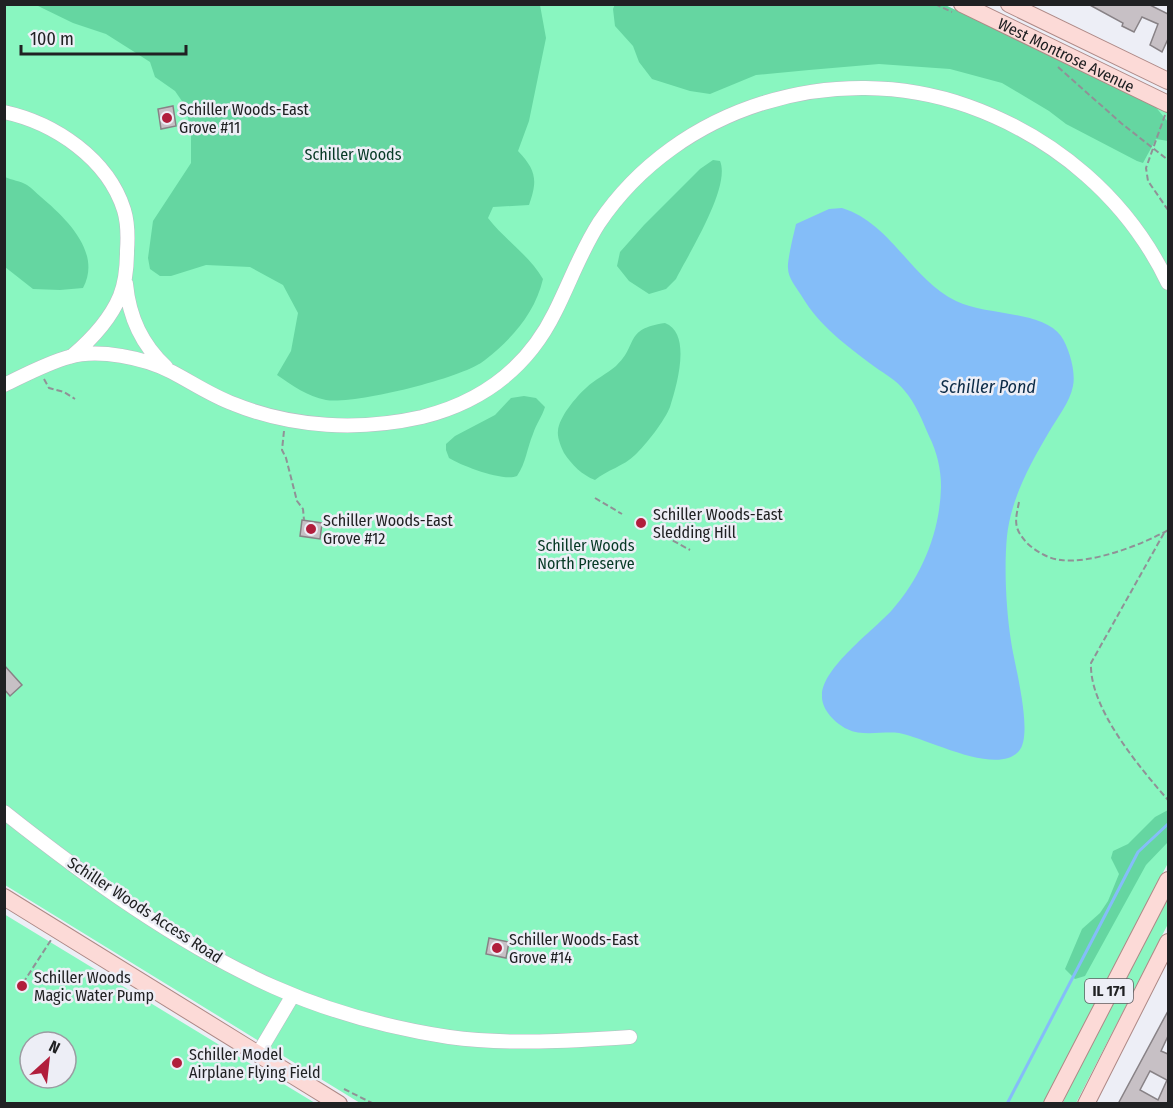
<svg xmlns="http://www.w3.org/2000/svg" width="1173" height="1108" viewBox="0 0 1173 1108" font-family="'Fira Sans Condensed',sans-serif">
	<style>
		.green { fill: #89f6c0; fill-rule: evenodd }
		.forest { fill: #65d6a1 }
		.water { fill: #84bdf8 }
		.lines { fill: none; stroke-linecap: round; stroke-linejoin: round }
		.stream { stroke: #84bdf8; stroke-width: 3 }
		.building { fill: #c7c0c5; stroke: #888286; stroke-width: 1.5; fill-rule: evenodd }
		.minor-casing { stroke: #babbc3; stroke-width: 15 }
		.major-casing { stroke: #ae8986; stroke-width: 18 }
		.path { stroke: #909196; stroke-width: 2; stroke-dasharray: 6 3; stroke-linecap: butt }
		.minor { stroke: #fff; stroke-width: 14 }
		.major { stroke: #fcdad7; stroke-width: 16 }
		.poi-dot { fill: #b11e3c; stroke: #edeef6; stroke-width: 2 }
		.labels { text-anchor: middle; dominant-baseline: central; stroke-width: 5; stroke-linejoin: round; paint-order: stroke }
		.shield { fill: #edeef6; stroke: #5e5e62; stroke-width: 1.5 }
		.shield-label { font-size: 15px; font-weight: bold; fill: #202123 }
		.street-label { font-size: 16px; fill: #202123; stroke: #edeef6 }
		.poi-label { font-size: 16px; fill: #202123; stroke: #edeef6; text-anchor: start }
		.park-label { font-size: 16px; fill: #063925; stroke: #edeef6 }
		.water-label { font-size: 18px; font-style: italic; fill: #0c2b47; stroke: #edeef6 }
	</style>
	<rect width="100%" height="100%" fill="#edeef6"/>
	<path class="green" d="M4 5H945L1168 112V863L1043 1103H360L5 885Z
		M1168 894V924L1076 1103 1063 1104 1065 1097Z
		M4 914 315 1103H5ZM30 1042H66V1078H30Z"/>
	<path class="forest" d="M615 4 945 5 1154 105 1168 122V141L1156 139 1143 163 1137 161 1066 124 1049 111 1002 83 950 69 879 64 809 70 756 75 710 94 690 91 652 79 639 62 633 46 615 26 613 9Z
		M36 5H540L546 38 529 121 518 151C536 170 538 180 529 205L493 207 488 218C505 240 529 255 543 279 535 313 512 339 485 360 464 378 353 405 326 400 307 396 293 386 277 375L291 351 298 313 283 285 250 267 206 265 171 276H160L150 269 148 258 153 221 191 163V134L186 107 175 91 155 77 150 62 136 53 106 34 73 23Z
		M713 160 720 161C731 187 689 253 676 279L666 289 649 294 629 281 617 266 620 252 644 225 700 169Z
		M5 177C11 180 21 181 27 185 32 188 37 194 41 197 67 219 102 253 83 288L60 290 33 289 5 267Z
		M665 323C692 333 677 385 670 407 665 420 646 445 635 455 624 466 607 470 595 480 582 475 572 465 564 453 561 447 557 437 558 431 559 417 576 397 586 388 595 379 607 374 616 366 639 345 623 329 665 323Z
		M524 396 536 398 545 407C542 417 536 424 533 434 527 448 526 463 517 476 504 482 462 466 449 458L446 450V444L455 436 495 415 511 398Z
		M1168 810V842L1146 865 1085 976 1075 979 1065 969 1082 929 1100 913 1108 901 1119 874 1111 858 1113 851 1128 844 1155 817Z"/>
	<path class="water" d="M842 208C891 223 911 279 956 301 986 316 1042 310 1061 336 1069 348 1076 371 1073 386 1070 402 1057 418 1049 432 1030 464 1011 499 1007 536 1004 568 1006 608 1011 641 1014 663 1034 734 1019 751 997 777 927 738 899 733 882 731 863 737 847 729 835 723 821 709 822 695 822 668 874 630 892 610 922 576 940 532 941 487 941 469 937 452 929 436 922 420 916 404 904 390 897 381 885 374 875 367 846 345 820 327 801 295 796 287 788 278 788 268 787 261 794 233 796 224L829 209Z"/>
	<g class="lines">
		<path class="stream" d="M1007 1104 1138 852 1168 824"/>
	</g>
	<path class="building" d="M1088 4H1148L1168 14V39L1162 52 1150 45 1158 24 1142 17 1134 32 1122 26 1123 23Z
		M173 106 176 126 161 129 158 109Z
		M302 520 322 523 320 539 300 536Z
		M4 665 22 685 10 696 4 689Z
		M489 938 509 942 506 958 486 954Z
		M1168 1011V1036L1161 1051 1168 1054V1104H1118ZM1150 1071 1167 1080 1158 1100 1140 1090Z"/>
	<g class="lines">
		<g class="minor-casing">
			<path id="minor" d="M4 112C55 123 108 159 124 210 128 223 128 237 127 251 127 266 126 281 120 296 110 320 92 339 72 356
				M126 284C129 316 142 345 166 367
				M4 385C25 375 47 363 69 357 98 348 145 358 172 372 193 383 212 396 234 404 293 428 360 431 422 417 482 402 528 367 555 312 570 282 581 251 599 223 678 106 835 59 968 106 1055 137 1128 199 1168 283
				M4 812C86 877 178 944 274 987 328 1011 390 1028 449 1037 508 1045 570 1041 630 1037
				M258 1054 293 995"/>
		</g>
		<g class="major-casing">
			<g id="major">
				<path id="s1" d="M962 4 1168 104"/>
				<path d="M1009 4 1168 81"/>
				<path d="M4 897 339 1104"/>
				<path d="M1052 1104 1168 880"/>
				<path d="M1086 1104 1168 942"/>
			</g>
		</g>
		<path class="path" d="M935 4 952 12
			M1058 67 1121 123 1168 160
			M1165 115 1146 168 1148 181 1168 210
			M44 379 49 388 64 392 75 399
			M284 431 282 450 286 458 297 501 303 509 304 520
			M595 498 622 514
			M1019 502C1015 522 1013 528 1028 544 1037 552 1049 559 1061 560 1091 564 1142 545 1168 530
			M657 532 690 550
			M1164 533 1091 663C1089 708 1140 768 1168 800
			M23 983 51 940
			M344 1089 374 1104"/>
		<use href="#minor" class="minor"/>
		<use href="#major" class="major"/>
	</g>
	<g class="poi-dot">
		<circle cx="167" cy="118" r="6"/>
		<circle cx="641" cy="523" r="6"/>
		<circle cx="311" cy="529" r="6"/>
		<circle cx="497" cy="948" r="6"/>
		<circle cx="22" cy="986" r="6"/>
		<circle cx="177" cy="1063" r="6"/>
	</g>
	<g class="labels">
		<rect class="shield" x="1085" y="979" width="48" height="24" rx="4.5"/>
		<g class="shield-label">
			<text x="1109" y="991">IL 171</text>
		</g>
		<g class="street-label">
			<text stroke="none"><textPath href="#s1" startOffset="116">West Montrose Avenue</textPath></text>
			<text transform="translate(145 910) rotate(33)">Schiller Woods Access Road</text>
		</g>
		<g class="poi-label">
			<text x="179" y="109">Schiller Woods-East<tspan x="179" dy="18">Grove #11</tspan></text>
			<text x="653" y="514">Schiller Woods-East<tspan x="653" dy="18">Sledding Hill</tspan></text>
			<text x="323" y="520">Schiller Woods-East<tspan x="323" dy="18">Grove #12</tspan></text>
			<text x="509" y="939">Schiller Woods-East<tspan x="509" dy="18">Grove #14</tspan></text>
			<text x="34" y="977">Schiller Woods<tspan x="34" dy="18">Magic Water Pump</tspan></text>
			<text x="189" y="1054">Schiller Model<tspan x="189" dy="18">Airplane Flying Field</tspan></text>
		</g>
		<g class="park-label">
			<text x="353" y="154">Schiller Woods</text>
			<text x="586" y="545">Schiller Woods<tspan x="586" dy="18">North Preserve</tspan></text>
		</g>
		<g class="water-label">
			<text x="988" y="387">Schiller Pond</text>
		</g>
	</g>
	<rect width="1173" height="1108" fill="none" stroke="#202123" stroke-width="12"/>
	<g transform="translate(48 1060) rotate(27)"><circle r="28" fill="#edeef6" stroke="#9b9ca2" stroke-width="1.5"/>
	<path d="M0-4.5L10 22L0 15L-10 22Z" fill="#b11e3c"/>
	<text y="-9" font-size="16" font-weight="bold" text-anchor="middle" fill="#202123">N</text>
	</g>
	<path d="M21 45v9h165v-9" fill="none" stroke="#202123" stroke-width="3"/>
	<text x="30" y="45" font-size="18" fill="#202123" stroke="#edeef6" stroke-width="4.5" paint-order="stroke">100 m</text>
</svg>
